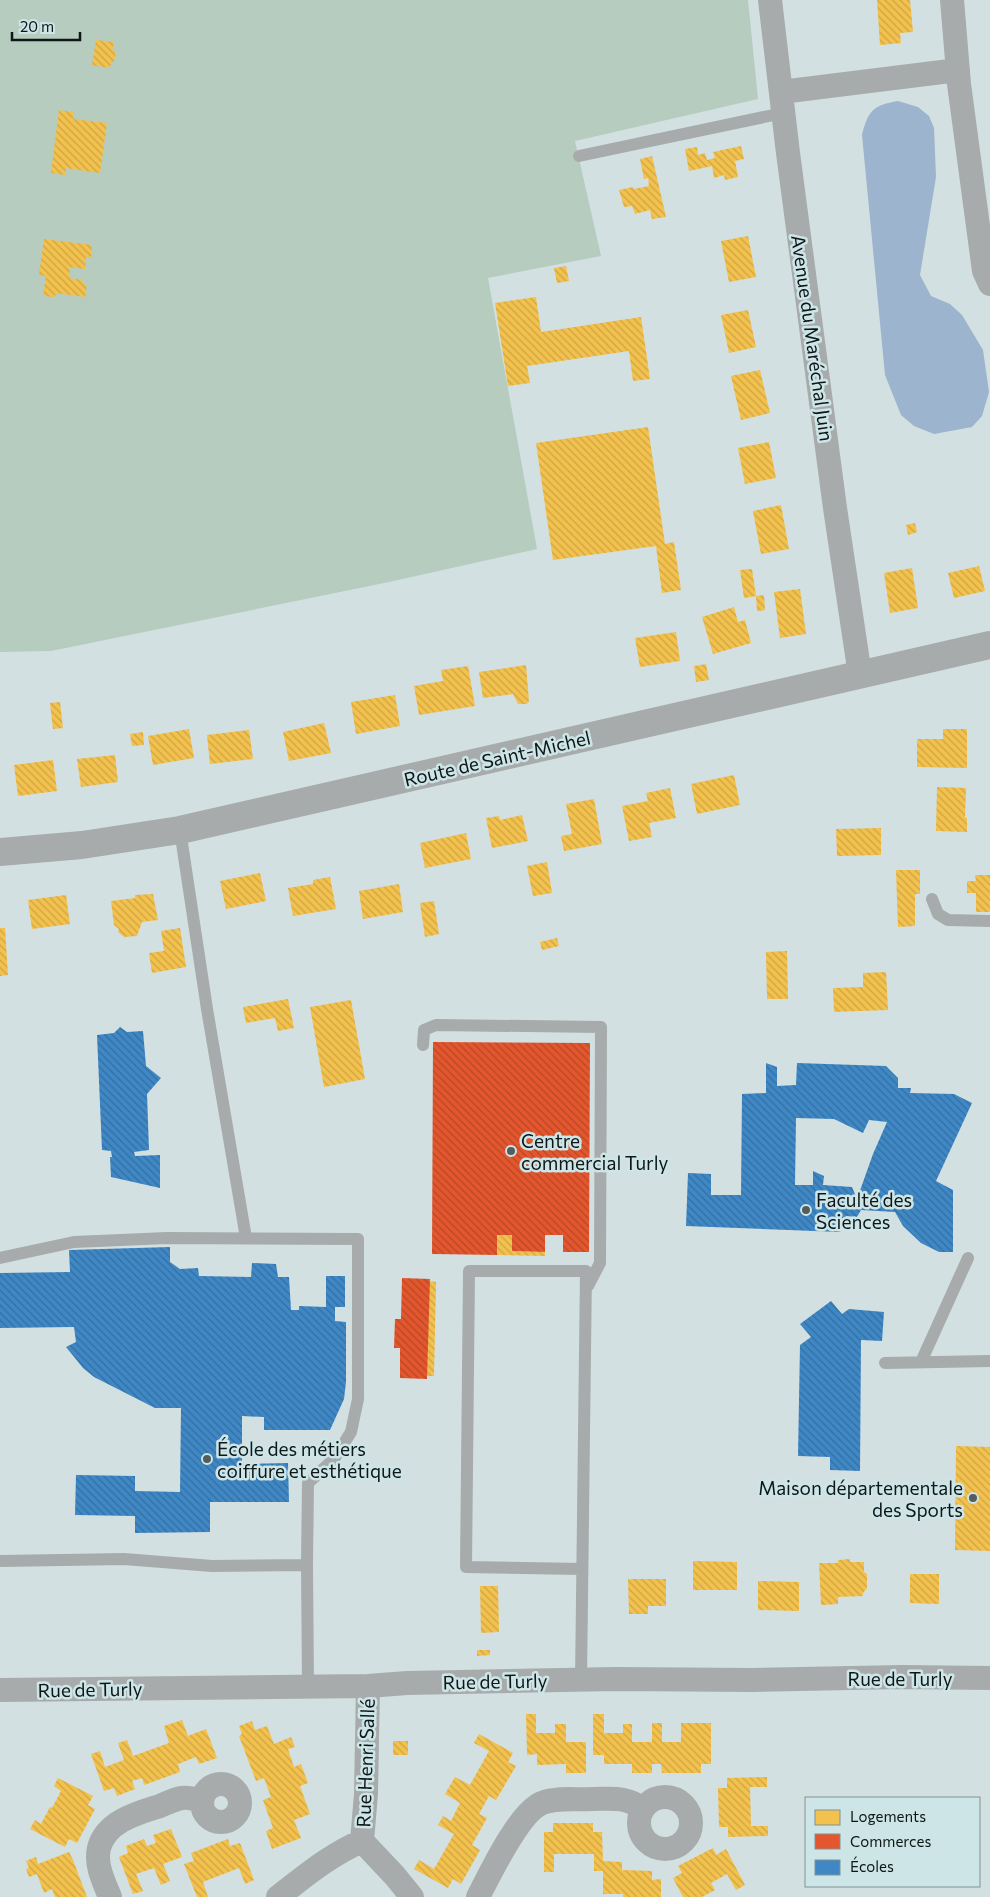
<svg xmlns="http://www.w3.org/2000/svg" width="990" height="1897" viewBox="0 0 990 1897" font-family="Commissioner,sans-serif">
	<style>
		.grass { fill: #b5ccbe }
		.water { fill: #9cb4cd }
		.homes { fill: url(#homes-back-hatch) }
		.shops { fill: url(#shops-back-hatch) }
		.schools { fill: url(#schools-back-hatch); fill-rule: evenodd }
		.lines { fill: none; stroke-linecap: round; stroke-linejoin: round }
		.service { stroke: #a7abab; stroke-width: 12 }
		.minor { stroke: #a7abab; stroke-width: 24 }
		.tertiary { stroke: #a7abab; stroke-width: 28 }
		.poi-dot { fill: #535d5e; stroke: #cde5e7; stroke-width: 2 }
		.labels { text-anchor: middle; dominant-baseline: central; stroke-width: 5; stroke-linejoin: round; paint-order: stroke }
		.street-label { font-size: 19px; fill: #0e1617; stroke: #cde5e7 }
		.poi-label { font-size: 19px; fill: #0e1617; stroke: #cde5e7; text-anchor: start }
	</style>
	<defs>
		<pattern id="homes-back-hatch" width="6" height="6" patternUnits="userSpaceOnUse" patternTransform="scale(1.25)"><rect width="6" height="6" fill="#f2c14e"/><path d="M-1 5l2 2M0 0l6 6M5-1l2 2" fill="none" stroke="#cea543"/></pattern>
		<pattern id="shops-back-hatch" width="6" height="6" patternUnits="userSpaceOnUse" patternTransform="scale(1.25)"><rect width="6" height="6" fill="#e4572e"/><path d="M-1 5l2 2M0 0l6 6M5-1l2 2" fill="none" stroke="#b74726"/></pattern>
		<pattern id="schools-back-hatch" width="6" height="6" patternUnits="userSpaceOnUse" patternTransform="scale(1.25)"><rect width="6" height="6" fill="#3f88c5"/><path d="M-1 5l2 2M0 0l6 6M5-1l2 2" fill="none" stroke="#336e9f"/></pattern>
	</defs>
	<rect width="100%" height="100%" fill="#d3e0e1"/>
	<path class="grass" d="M0 0H748L758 99 575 141 601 256 488 278 537 549 389 582 51 651 0 652Z"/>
	<path class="water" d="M898 101 918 107 929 116 934 128 936 177 920 275 931 296 950 304 962 315 983 350 989 392 982 416 972 427 934 434 914 426 901 415 885 375 862 135C868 111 873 105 898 101Z"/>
	<path class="homes" d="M877 0H910L913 32 900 33 901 43 880 45Z
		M96 40 114 42 112 50 116 51 114 62 111 61 110 68 92 65Z
		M59 110 74 112 73 119 107 123 100 173 66 168 65 175 51 173Z
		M741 146 744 159 735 161 738 177 725 180 724 175 714 178 712 166 689 171 685 149 697 147 698 155 705 153 707 160 715 158 713 152Z
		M652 156 666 217 652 219 650 210 635 214 632 206 624 207 619 190 633 187 634 189 649 186 648 178 644 179 640 159Z
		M748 236 756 277 729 282 721 241Z
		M44 239 92 245 91 257H86L85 269 70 267 69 278 83 280 82 284 87 285 85 297 56 293 55 297 43 296 46 276 39 275Z
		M566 266 569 281 557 283 554 268Z
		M536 297 541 332 641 317 650 379 633 381 629 351 527 366 530 383 508 386 495 303Z
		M748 310 756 347 729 353 721 315Z
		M760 370 770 413 741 420 731 376Z
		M648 427 665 544 674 542 681 590 662 593 656 546 553 560 536 443Z
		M769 442 776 478 745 484 738 448Z
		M781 505 789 549 761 554 753 511Z
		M915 523 917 532 908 535 906 525Z
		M979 566 985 591 954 598 948 573Z
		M912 568 918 608 890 613 884 573Z
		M752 569 756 596 764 595 765 610 757 611 756 596 744 598 740 570Z
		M800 589 806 634 780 638 774 592Z
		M734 607 738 622 745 620 751 643 713 654 702 617Z
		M676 632 680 661 640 667 635 638Z
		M706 664 709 680 696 682 694 666Z
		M526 665 529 701 527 704H518L513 694 483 698 479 672Z
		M468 666 475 706 419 715 414 686 443 681 441 670Z
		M395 695 400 726 356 734 351 702Z
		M60 702 63 728 53 729 50 703Z
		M324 723 331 753 289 761 283 732Z
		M189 729 194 758 153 765 148 736Z
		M943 729H967V768L917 767V739H943Z
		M249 730 253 759 210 764 207 735Z
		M143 732 144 745 132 746 130 734Z
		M115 755 118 782 81 787 77 759Z
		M53 760 57 791 18 796 14 765Z
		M734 775 740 805 697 814 691 784Z
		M937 787 966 788 965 818H967V832L936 831Z
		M670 788 676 818 649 823 652 837 629 841 622 806 648 801 646 793Z
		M594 799 602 844 564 851 561 836 572 834 566 804Z
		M522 815 528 841 492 848 486 818 499 816 500 820Z
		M881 828V855L837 856 836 829Z
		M466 833 471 859 425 868 420 843Z
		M547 862 552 893 533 896 527 866Z
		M896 870H920V894H915V926L898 927Z
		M260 873 266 901 226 909 220 881Z
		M975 875H990V912H976V893H967V881H976Z
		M330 877 336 909 293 916 288 888 313 884V880Z
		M399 884 403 912 363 919 359 891Z
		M153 894 158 920 142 922 137 936 124 937 118 932 119 929 114 925 111 901 135 898V895Z
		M66 895 70 924 32 929 28 900Z
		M434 901 439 934 425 937 420 903Z
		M0 928H5L8 975 0 976Z
		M180 928 186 967 152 973 149 953 164 951 161 931Z
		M557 938 559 946 542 950 540 942Z
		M787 951 788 999H767L766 952Z
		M886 972 888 1010 834 1012 833 988 863 987V973Z
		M288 999 294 1028 278 1031 275 1018 246 1023 243 1007Z
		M351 1000 365 1079 324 1087 310 1007Z
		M497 1235H512V1251L545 1252V1256L497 1255Z
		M429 1281 436 1282 434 1376H427Z
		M956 1446 990 1447V1551L955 1550Z
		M850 1559V1562H864V1572L867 1574V1588L863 1593V1596L838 1597V1604L821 1605 819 1563H838V1560Z
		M693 1561 737 1562V1590H693Z
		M910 1574H939V1604L910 1603Z
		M628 1579H666V1606H648V1614H629Z
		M758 1581 799 1582V1611L758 1610Z
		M480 1586H498L499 1632 481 1633Z
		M477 1650H490V1655L477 1656Z
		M526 1714H536V1733H555V1724H566V1742H586V1773H566V1764L537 1765V1754L527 1755Z
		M593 1714H604V1733H623V1724H632V1742H652V1723H662V1742H681V1723H711V1764H701V1773H662L661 1764H652V1773H632V1764H604V1755H593Z
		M182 1720 188 1736 206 1729 217 1758 199 1764 196 1757 178 1764 180 1772 144 1785 142 1778 132 1781 135 1789 117 1796 114 1788 104 1791 91 1754 100 1751 105 1767 124 1760 118 1743 127 1740 133 1756 169 1743 164 1726Z
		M252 1721 255 1730 267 1726 274 1744 291 1737 295 1747 288 1749 294 1767 301 1764 308 1783 300 1786 310 1814 294 1820 301 1838 272 1849 266 1831 273 1828 263 1800 271 1797 264 1778 256 1781 239 1736 242 1734 239 1726Z
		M479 1734 513 1753 508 1762 516 1766 496 1800 489 1796 479 1814 487 1818 472 1845 480 1850 461 1884 453 1879 448 1888 414 1869 419 1860 434 1869 454 1834 438 1825 443 1816 451 1821 460 1803 445 1794 455 1777 470 1785 489 1751 474 1743Z
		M393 1741H408V1755H393Z
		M767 1777V1787H750L751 1826H768V1836L728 1837V1827H719L718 1788H727V1778Z
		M58 1778 93 1796 88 1805 95 1809 77 1843 69 1839 65 1847 30 1829 35 1820 41 1824 50 1807 52 1808 61 1791 54 1786Z
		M553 1823H593V1832H602L603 1861 622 1862V1870L652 1871V1880L661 1879V1897H623V1894H603V1871H594V1854H554V1872H544V1832H553Z
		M171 1829 182 1857 163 1864 170 1881 161 1885 154 1868 136 1874 143 1891 133 1894 119 1857 128 1853 126 1846 144 1839 147 1846 156 1843 153 1835Z
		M228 1839 230 1846 240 1843 254 1880 245 1884 239 1868 203 1882 208 1897H197L184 1864 194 1861 191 1853Z
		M713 1848 716 1855 726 1849 745 1885 736 1890 727 1874 711 1883 715 1890 702 1897H683L673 1878 682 1873 678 1866Z
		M69 1852 73 1860 87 1897H55L52 1889 44 1893 37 1874 29 1877 26 1869 29 1868 26 1861 36 1857 38 1864Z"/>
	<path class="shops" d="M433 1042 590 1043 589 1252H563V1235H545V1252L512 1251V1235H497V1255L432 1254Z
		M402 1278 430 1279 427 1379 400 1378V1348H394L395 1319H401Z"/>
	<path class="schools" d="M120 1027 127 1032 143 1031 146 1066 161 1078 147 1094 149 1150 134 1152 135 1156 160 1155V1188L111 1177 110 1157H112L111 1151 102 1150 97 1035 114 1033Z
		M766 1063 777 1067V1086L796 1085 797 1063 886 1066 898 1078V1088H911L910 1093 954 1094 972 1103 936 1181 953 1190V1252H939L921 1243 903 1226 895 1212 861 1210 857 1217 846 1216 840 1232 686 1226 688 1173 711 1174V1195H741L742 1094 766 1093ZM796 1118 834 1119 863 1133 869 1120 887 1122 873 1154 857 1199 852 1187 823 1185 824 1176 813 1171V1185H795Z
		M170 1247V1262L180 1269 198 1268 199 1276 251 1277 252 1263 276 1264 278 1277H289L291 1310H299V1306L326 1307V1276H345V1307H335V1321L346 1322V1382L344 1399 330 1430H264V1417L242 1416V1464L288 1463 289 1502H210V1532L135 1533V1516L75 1515 76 1475 135 1476V1491L180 1492 181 1408H155L94 1377 83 1368 66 1347 76 1342 74 1327 0 1328V1273L70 1272 69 1250Z
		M831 1301 842 1314 849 1309 884 1312 882 1341 861 1340 860 1471 830 1470V1457L798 1456 800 1345 811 1337 800 1324Z"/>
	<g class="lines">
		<path class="service" d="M579 156 783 113
			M180 830 207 1009 246 1238
			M932 899 938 914 948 920 990 921
			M423 1045 424 1030 436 1025 601 1027 600 1263 588 1286
			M0 1258 74 1242 167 1238 358 1239V1399L351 1432 334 1459 308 1483 307 1565
			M921 1362 968 1258
			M885 1363 990 1361
			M0 1561 124 1559 212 1566 307 1565 308 1687
			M581 1680 586 1271H469L466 1567 582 1569"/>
		<path class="minor" d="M770 0 788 153 835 508 860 675
			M952 0 959 84 984 271 990 284
			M781 92 958 70
			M368 1686 366 1794 362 1841 395 1876 412 1897
			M0 1690 368 1686 407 1683 616 1679 752 1680 902 1677 990 1678
			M202 1803a19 19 0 1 1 38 0a19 19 0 1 1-38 0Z
			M639 1823a26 26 0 1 1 52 0a26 26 0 1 1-52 0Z
			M110 1897C104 1882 95 1865 99 1848 106 1821 138 1813 160 1806 167 1803 175 1799 182 1798 189 1797 195 1799 201 1801
			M278 1897C305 1876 330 1855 362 1841
			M478 1897C490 1874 519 1812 542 1803 556 1797 576 1800 592 1799 612 1799 626 1796 643 1809"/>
		<path class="tertiary" d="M0 852 82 845 180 830 990 645"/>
	</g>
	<g class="poi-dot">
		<circle cx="511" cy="1151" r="5"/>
		<circle cx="806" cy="1210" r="5"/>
		<circle cx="207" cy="1459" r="5"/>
		<circle cx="973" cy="1498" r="5"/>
	</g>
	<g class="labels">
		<g class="street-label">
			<text transform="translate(813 338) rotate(82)">Avenue du Maréchal Juin</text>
			<text transform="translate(497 758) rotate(-13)">Route de Saint-Michel</text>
			<text x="900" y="1678">Rue de Turly</text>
			<text transform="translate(495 1681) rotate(-1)">Rue de Turly</text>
			<text transform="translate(90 1689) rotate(-1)">Rue de Turly</text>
			<text transform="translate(365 1763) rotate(-88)">Rue Henri Sallé</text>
		</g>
		<g class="poi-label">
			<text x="521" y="1140">Centre<tspan x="521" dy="22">commercial Turly</tspan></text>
			<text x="816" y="1199">Faculté des<tspan x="816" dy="22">Sciences</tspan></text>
			<text x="217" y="1448">École des métiers<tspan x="217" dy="22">coiffure et esthétique</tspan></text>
			<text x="963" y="1487" text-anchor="end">Maison départementale<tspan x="963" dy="22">des Sports</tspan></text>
		</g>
	</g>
	<rect x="805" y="1797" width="175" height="90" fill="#cde5e7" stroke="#819294"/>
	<rect x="815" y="1810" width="25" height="15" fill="#f2c14e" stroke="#819294"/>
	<text x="850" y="1822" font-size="15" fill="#0e1617">Logements</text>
	<rect x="815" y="1834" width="25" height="15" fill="#e4572e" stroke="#819294"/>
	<text x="850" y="1847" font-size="15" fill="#0e1617">Commerces</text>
	<rect x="815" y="1860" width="25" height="15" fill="#3f88c5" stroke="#819294"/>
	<text x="850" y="1872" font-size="15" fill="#0e1617">Écoles</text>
	<path d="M12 32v8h68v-8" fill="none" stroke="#0e1617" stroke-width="2.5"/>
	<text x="20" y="32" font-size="15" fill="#0e1617" stroke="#cde5e7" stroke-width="4" paint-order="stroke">20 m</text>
</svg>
